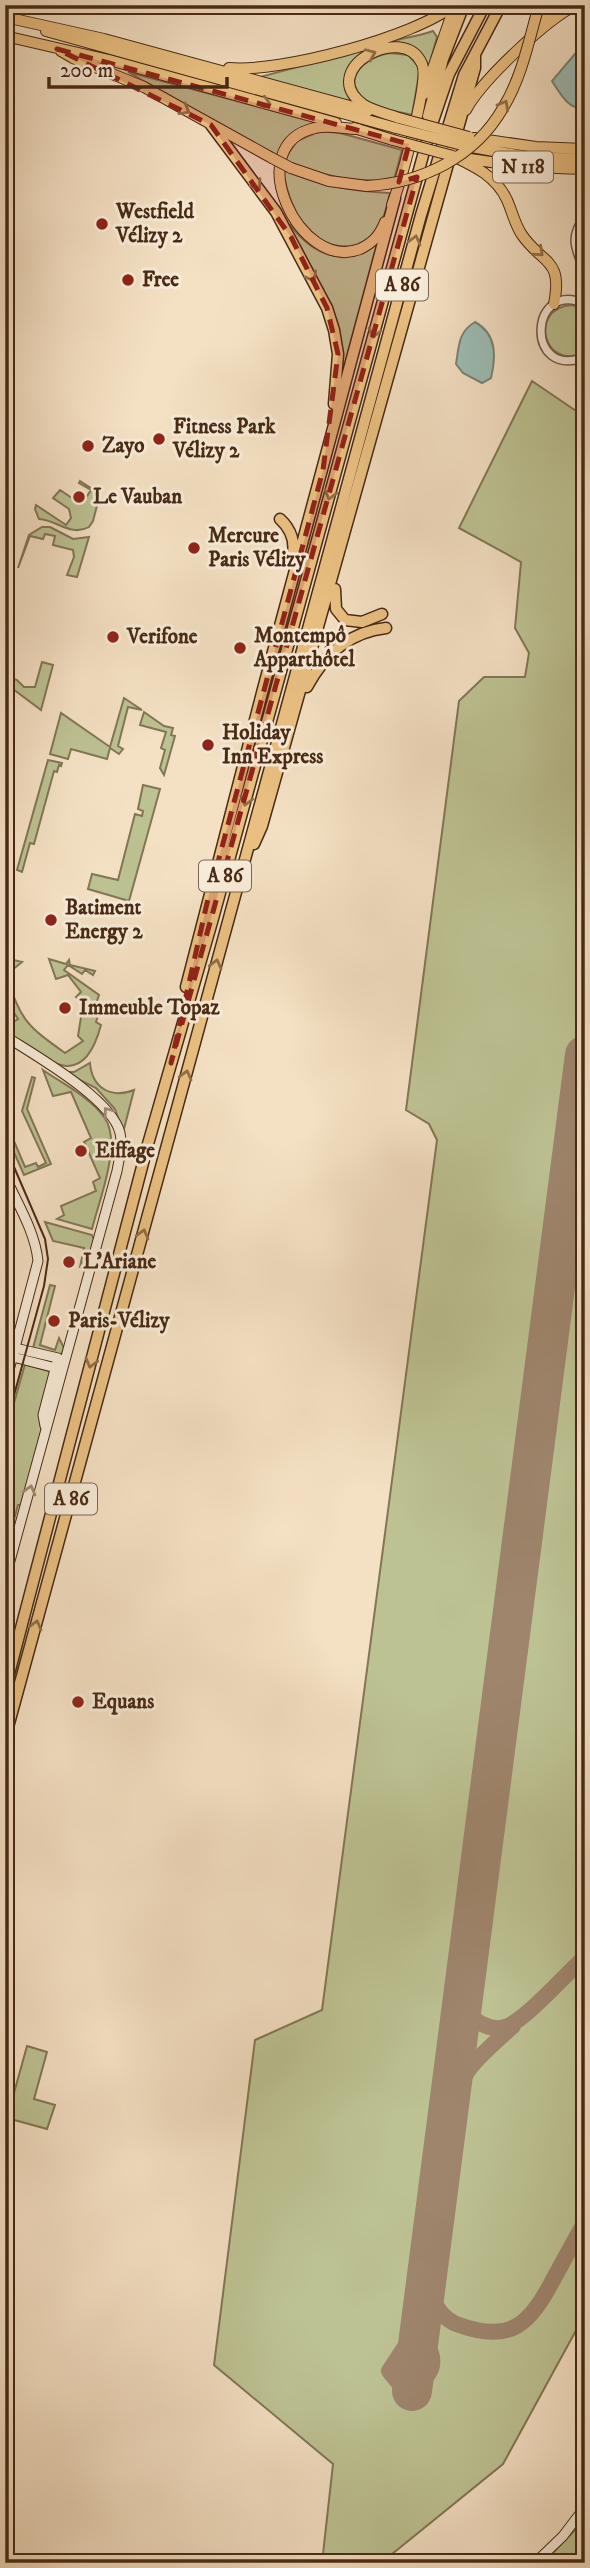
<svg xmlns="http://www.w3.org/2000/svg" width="590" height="2568" viewBox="0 0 590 2568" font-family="'IM FELL DW Pica',serif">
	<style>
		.green { fill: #bdc293; stroke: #827654; stroke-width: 2 }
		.water { fill: #9cbdb5; stroke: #7a8275; stroke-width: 2 }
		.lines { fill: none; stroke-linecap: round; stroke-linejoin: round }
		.taxiway { stroke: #9e856c; stroke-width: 16 }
		.runway { stroke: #9e856c; stroke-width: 40 }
		.tertiary-casing { stroke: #735840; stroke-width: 10 }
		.secondary-casing { stroke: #482a15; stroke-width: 11 }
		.primary-casing { stroke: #482a15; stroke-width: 12 }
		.trunk-casing { stroke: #482a15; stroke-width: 12 }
		.motorway-casing { stroke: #482a15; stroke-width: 13 }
		.tertiary { stroke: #f8ebd8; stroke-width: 7 }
		.secondary { stroke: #f8ebd8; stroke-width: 9 }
		.primary { stroke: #eac082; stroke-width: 10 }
		.trunk { stroke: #eac082; stroke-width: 10 }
		.motorway { stroke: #eac082; stroke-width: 10 }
		.tram { stroke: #482a15; stroke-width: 2 }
		.trunk-bridge-casing { stroke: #482a15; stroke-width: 12; stroke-linecap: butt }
		.trunk-bridge { stroke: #eac082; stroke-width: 10 }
		.oneway { stroke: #916e46 }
		.oneway2 { stroke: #a08a76 }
		.marked { fill: #8f2418; fill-opacity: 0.2; stroke: #8f2418; stroke-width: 5; stroke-dasharray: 14 9; stroke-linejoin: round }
		.poi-dot { fill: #8f2418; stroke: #f8ebd8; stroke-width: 2.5 }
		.labels { text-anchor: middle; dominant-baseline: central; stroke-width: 6; stroke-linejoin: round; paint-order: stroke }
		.shield { fill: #f8ebd8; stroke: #7d6450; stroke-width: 2 }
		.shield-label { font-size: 19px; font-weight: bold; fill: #482a15 }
		.poi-label { font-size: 21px; font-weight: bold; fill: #482a15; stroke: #f8ebd8; text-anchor: start }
	</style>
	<rect width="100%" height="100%" fill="#f4e0c3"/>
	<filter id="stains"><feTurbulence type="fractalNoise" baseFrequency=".00286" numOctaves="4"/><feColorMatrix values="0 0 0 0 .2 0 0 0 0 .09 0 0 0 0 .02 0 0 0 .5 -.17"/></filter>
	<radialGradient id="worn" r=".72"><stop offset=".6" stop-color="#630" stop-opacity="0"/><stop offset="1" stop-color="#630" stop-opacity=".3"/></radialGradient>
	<path class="green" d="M433 31 437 37 429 66 418 51 395 44 394 41C408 37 419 36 433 31Z
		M364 49V52C350 60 348 73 346 88L355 100 354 103 260 77Z
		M390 53 408 55 420 68 412 115C399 111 382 111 370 103 337 83 363 57 390 53Z
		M128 72 319 123C299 129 285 137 278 157Z
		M320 131 340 133 402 150 394 180C352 182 323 177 284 160L297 141Z
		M282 169C321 186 349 191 390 193 387 205 385 218 377 229 360 254 326 250 307 229 292 212 287 190 282 169Z
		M290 225C315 257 341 266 378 244L343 382 340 381 331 308 288 226Z
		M572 305 585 310V352C544 373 527 308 572 305Z
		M532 381 585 417V2314L503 2464 381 2563H322L333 2464 214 2365 255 2040 322 2010 437 1140 429 1124 406 1110 459 701 484 677H525L529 653 515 628 521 562 459 528Z
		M80 481 100 494 93 521 89 527C71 537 57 520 39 519L35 509 36 505 66 525 71 518 69 509 53 498 60 490 75 500 85 499 91 490 79 483Z
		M50 527 73 539 89 537 77 577 67 575 74 557 73 550 53 545 55 536 45 534 43 539 30 536 18 568 29 535 42 527Z
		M42 662 53 665 41 710 5 683V673L9 669 7 676 17 680 24 687H35Z
		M124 698 142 710 128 707 118 746 123 749 119 754 110 748 107 759 71 749 68 759 50 754 61 713 110 747Z
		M144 712 164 726 173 728 171 735 175 736 164 775 160 768 165 750 161 748 166 732 140 725Z
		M48 760 62 763 61 766 59 765 57 772 54 771 34 844 30 843 22 872 17 870Z
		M143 785 160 789 129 901 88 889 92 874 118 880 135 814 142 816 143 811 138 809Z
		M49 959 66 964 69 960 70 965 95 971 93 975 85 970 82 974 68 965 64 970 99 995 95 1007 100 1009 96 1022 101 1025C82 1096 45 1059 5 1031V1023L8 1025 18 1019C7 1004 0 973 14 960L22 962 6 975C22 1022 26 1025 65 1053L83 1041 78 1036 82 1011 80 1008 81 1001 76 997 81 992 68 975 56 979Z
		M90 1063C92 1088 111 1099 134 1090L124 1129 121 1127 115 1109 96 1088 64 1072H74Z
		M43 1070C63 1084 90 1097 104 1117 123 1142 99 1200 92 1229L57 1219 64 1215 61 1206 96 1191 93 1182 100 1178 84 1142 91 1138 71 1092 53 1096Z
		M32 1077 35 1078 27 1109 51 1164 24 1175 5 1132V1120L25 1167 36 1163 38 1167 46 1163 22 1111Z
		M45 1222 92 1235 94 1240 86 1269 80 1267 84 1248 53 1241Z
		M50 1285 55 1286 40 1345 55 1350 59 1338 64 1348 61 1356 33 1348Z
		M25 1364 49 1371 51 1374 40 1416 42 1436 22 1505H18L5 1552V1435Z
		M27 2046 47 2052 34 2099 55 2105 47 2129 7 2118Z
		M585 2515V2563H543L578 2527Z"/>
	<path class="water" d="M585 42V109C568 109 561 95 552 81Z
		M475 322C497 334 496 356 491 378L482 383 463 373 456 364C459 346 458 332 475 322Z"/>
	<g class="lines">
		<path class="taxiway" d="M465 1987C465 2002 467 2017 482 2024 490 2028 500 2030 508 2026 528 2017 567 1973 585 1957
			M448 2114C462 2068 479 2057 513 2026
			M428 2272C429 2293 436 2317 459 2325 512 2344 530 2323 553 2280 564 2260 574 2241 585 2222
			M421 2339C424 2344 429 2347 431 2353 438 2375 417 2389 397 2381L389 2371 418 2327 423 2314"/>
		<path class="runway" d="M412 2391 585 1055"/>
		<g class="tertiary-casing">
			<path id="tertiary" d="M585 215C568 240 576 248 585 273
				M585 304C529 278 524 381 585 357
				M576 360 585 367"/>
		</g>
		<g class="secondary-casing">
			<path id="secondary" d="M5 1036C36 1056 112 1099 120 1133 123 1146 119 1159 117 1171L5 1579
				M5 1176C17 1203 35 1231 38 1261L5 1385
				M15 1348 58 1358 43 1415 45 1426
				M13 1357 60 1369
				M535 2563 563 2536 585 2507"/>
		</g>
		<g class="primary-casing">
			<path id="primary" d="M424 94 455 5"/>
		</g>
		<g class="trunk-casing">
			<path id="trunk" d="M5 17 104 39 368 111
				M539 27 556 5
				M46 31 396 128
				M5 36 109 60 336 123
				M61 51 73 58 144 87 272 158
				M229 68C279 73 415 37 454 5
				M466 110C481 81 546 20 576 5
				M354 128 393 140
				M358 129C343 129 329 124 315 128 239 145 300 273 360 249 373 243 380 235 385 222
				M474 138 536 147 585 149
				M466 146 528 157 585 159
				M453 156C474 166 496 176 507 200 512 211 515 225 522 235 543 265 563 258 554 304
				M463 158 525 167 585 169
				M291 168 329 181 367 186
				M392 205C400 183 430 82 422 64 404 21 314 70 364 105 374 111 388 114 399 118"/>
		</g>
		<g class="motorway-casing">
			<path id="motorway" d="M428 116 443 59 464 5
				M211 125 276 212 327 308 334 330 338 354 334 404
				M280 519C291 529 296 543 292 558
				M335 589 336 609 345 620 362 622 382 614
				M307 687C324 655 349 632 386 628
				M254 844 262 826 475 68V56
				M186 987 263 689 395 198
				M5 1689 148 1144 212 922 430 130 449 74 485 5
				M5 1738 421 215 464 75 501 5"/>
		</g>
		<use href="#tertiary" class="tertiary"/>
		<use href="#secondary" class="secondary"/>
		<use href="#primary" class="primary"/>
		<use href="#trunk" class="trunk"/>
		<use href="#motorway" class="motorway"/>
		<path class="tram" d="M5 1146 45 1239 48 1259 44 1286 5 1428"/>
		<g class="trunk-bridge-casing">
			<path id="trunk-bridge" d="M399 118 469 137
				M396 128 466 146
				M393 140 453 156
				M272 158 291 168
				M367 186C422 183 475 157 503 108 522 77 529 40 539 5"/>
		</g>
		<use href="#trunk-bridge" class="trunk-bridge"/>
	</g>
	<defs><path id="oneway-chevron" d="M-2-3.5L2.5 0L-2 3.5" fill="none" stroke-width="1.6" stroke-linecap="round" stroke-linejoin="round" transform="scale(1.75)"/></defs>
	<g class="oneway">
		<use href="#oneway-chevron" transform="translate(371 54) rotate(-23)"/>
		<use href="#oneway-chevron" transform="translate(266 103) rotate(16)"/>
		<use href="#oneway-chevron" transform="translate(504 105) rotate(-61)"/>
		<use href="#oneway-chevron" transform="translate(185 110) rotate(30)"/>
		<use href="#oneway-chevron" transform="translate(257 185) rotate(54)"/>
		<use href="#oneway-chevron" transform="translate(415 240) rotate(-75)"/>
		<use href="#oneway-chevron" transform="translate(539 252) rotate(42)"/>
		<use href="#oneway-chevron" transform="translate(312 277) rotate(61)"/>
		<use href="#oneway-chevron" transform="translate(374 333) rotate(105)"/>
		<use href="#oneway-chevron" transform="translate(330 495) rotate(105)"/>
		<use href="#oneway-chevron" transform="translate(246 801) rotate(105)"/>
		<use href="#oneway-chevron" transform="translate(216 964) rotate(-75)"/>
		<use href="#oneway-chevron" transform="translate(186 1075) rotate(-75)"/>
		<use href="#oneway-chevron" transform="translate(143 1234) rotate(-75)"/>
		<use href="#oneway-chevron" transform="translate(91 1363) rotate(105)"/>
		<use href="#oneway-chevron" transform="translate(36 1625) rotate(-75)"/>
	</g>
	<g class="oneway2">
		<use href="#oneway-chevron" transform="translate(108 1112) rotate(-127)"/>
		<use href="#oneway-chevron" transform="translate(30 1490) rotate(-75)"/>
	</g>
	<path class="marked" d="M57 49 409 144 399 182 417 177 171 1063 207 903 323 470 338 354 327 308 291 237 211 125Z"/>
	<g class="poi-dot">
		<circle cx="102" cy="224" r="7"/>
		<circle cx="128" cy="280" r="7"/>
		<circle cx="159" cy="439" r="7"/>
		<circle cx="88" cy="446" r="7"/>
		<circle cx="79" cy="497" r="7"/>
		<circle cx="194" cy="548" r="7"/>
		<circle cx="113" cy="637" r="7"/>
		<circle cx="240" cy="648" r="7"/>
		<circle cx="208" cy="745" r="7"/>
		<circle cx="51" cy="920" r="7"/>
		<circle cx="65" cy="1008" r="7"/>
		<circle cx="81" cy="1151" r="7"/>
		<circle cx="69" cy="1262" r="7"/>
		<circle cx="54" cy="1321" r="7"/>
		<circle cx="78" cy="1702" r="7"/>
	</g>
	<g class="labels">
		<g class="shield">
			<rect x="493" y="151.5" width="60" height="31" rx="5"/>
			<rect x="376" y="269.5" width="52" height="31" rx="5"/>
			<rect x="199" y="860.5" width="52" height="31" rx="5"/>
			<rect x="45" y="1483.5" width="52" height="31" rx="5"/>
		</g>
		<g class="shield-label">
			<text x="523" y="167">N 118</text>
			<text x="402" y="285">A 86</text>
			<text x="225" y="876">A 86</text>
			<text x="71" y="1499">A 86</text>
		</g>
		<g class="poi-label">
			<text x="116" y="212">Westfield<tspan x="116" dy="24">Vélizy 2</tspan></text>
			<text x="142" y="280">Free</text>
			<text x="173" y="427">Fitness Park<tspan x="173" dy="24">Vélizy 2</tspan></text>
			<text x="102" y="446">Zayo</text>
			<text x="93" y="497">Le Vauban</text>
			<text x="208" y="536">Mercure<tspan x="208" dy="24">Paris Vélizy</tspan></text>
			<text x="254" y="636">Montempô<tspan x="254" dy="24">Apparthôtel</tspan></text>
			<text x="127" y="637">Verifone</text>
			<text x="222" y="733">Holiday<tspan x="222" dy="24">Inn Express</tspan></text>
			<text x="65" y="908">Batiment<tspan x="65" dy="24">Energy 2</tspan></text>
			<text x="79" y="1008">Immeuble Topaz</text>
			<text x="95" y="1151">Eiffage</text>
			<text x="83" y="1262">L'Ariane</text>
			<text x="68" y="1321">Paris-Vélizy</text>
			<text x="92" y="1702">Equans</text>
		</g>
	</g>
	<rect width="590" height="2568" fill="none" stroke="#f4e0c3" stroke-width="28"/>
	<rect x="7" y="7" width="576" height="2554" fill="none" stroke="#482a15" stroke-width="3.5"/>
	<rect x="14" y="14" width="562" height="2540" fill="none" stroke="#482a15" stroke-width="2"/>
	<path d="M49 77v10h178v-10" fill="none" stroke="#482a15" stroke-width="3.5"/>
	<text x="60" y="77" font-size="21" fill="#482a15" stroke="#f8ebd8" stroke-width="5" paint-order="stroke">200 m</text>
	<rect width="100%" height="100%" filter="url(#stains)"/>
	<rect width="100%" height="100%" fill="url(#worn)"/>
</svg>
